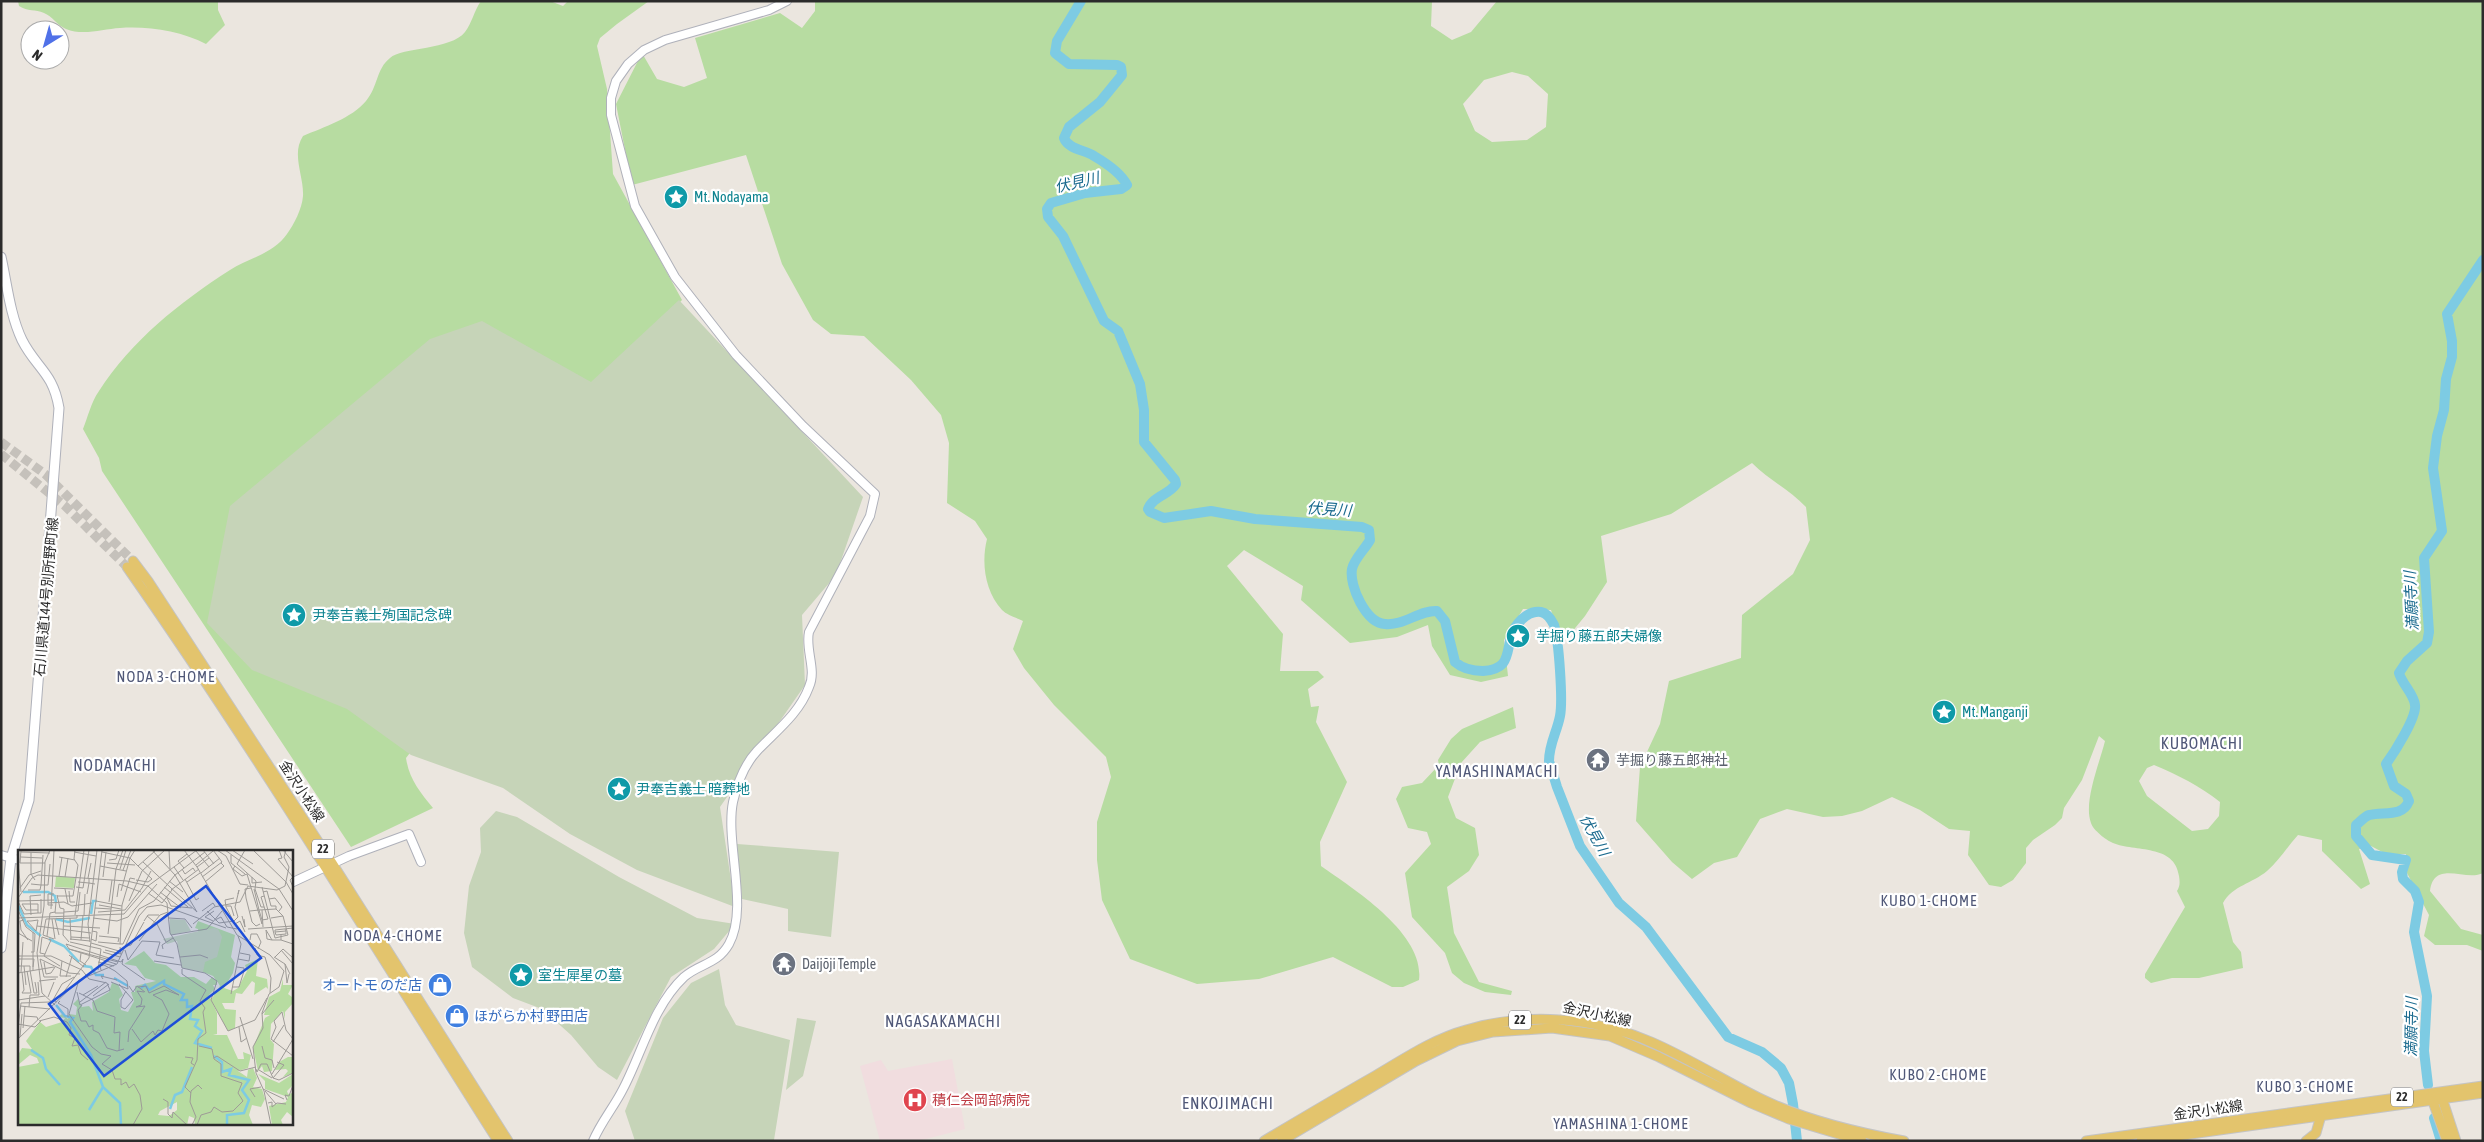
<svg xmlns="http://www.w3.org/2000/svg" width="2484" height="1142" viewBox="0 0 2484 1142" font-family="'Asap Condensed','Noto Sans JP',sans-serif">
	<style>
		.medical { fill: #f1dddf }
		.green { fill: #b7dca1; fill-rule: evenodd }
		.cemetery { fill: #c6d4b8 }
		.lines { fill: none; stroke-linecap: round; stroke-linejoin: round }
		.river { stroke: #7dcbe3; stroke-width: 10 }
		.primary-tunnel { stroke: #c5c1bb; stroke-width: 9; stroke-dasharray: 9 4.5; stroke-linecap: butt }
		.tertiary-casing { stroke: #afb1ba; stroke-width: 10 }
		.secondary-casing { stroke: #afb1ba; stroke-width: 11 }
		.primary-casing { stroke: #c4c4c4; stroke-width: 11 }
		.tertiary { stroke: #fff; stroke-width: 8 }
		.secondary { stroke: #fff; stroke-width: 9 }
		.primary { stroke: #e3c46d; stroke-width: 9 }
		.labels { text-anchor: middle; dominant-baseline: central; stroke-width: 4.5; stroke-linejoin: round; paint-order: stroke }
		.shield { fill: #fff; stroke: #6b6b6b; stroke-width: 1 }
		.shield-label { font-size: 12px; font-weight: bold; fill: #2b2b2b }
		.culture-label { font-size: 14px; fill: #0d838f; stroke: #fff; text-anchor: start }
		.street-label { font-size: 14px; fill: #2b2b2b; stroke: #fff }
		.worship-label { font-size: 14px; fill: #5b616d; stroke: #fff; text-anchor: start }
		.shop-label { font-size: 14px; fill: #366cbe; stroke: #fff; text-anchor: end }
		.health-label { font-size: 14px; fill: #be3a42; stroke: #fff; text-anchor: start }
		.water-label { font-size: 15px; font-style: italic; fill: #1b6b8f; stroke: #fff }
		.neighbourhood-label { font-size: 15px; letter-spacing: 1px; fill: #505878; stroke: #fff }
		.quarter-label { font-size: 16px; letter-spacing: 1px; fill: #505878; stroke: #fff }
		.inset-river { fill: none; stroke: #7dcbe3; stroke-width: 2.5 }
		.inset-road { fill: none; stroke: #9e9b97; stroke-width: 1 }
		.view { fill: #1d4ed8; fill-opacity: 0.15; stroke: #1d4ed8; stroke-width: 2.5 }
		.inset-edge { fill: none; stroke: #2b2b2b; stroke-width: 2.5 }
	</style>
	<rect width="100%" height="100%" fill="#ebe6df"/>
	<path class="medical" d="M952 1059 965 1129 918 1141H880L860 1066 881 1060 888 1071Z"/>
	<path class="green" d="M18 1H218V10L225 25 206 44C181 31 148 26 120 28 103 29 83 36 66 29 58 26 52 16 44 13 35 9 28 12 19 6Z
		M481 1H550L563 6 568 1H649L617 24 600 38 597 46 607 89 613 174 682 300 617 367 562 804 416 745 406 758C409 779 420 792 433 808L351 847 102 471 99 458 83 429C88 417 91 402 99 391 131 341 180 302 230 270 249 258 273 254 287 234 294 224 302 209 303 196 304 176 291 154 303 136 324 127 352 118 366 101 378 87 376 69 390 58 402 47 451 50 465 32 472 23 474 11 481 1Z
		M815 1H1432L1431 26 1452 40 1471 32 1497 1H2483V873C2466 882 2434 859 2430 891L2461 929 2483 935V951L2467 945H2435L2424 936 2429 915 2407 873 2406 854H2386L2371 846 2359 849 2370 884 2361 889 2322 851V840L2298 835C2287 847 2279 861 2267 871 2253 883 2232 886 2223 903L2233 942 2241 952 2243 968 2199 978H2172L2151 983 2145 978V974L2185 907 2177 891C2180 886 2180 883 2179 876 2175 844 2135 852 2113 843 2106 840 2093 830 2091 823 2083 802 2100 762 2105 741L2099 736 2082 780 2064 808 2062 818 2055 825 2033 840 2026 848V863L2013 880 2001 887 1989 885 1968 855 1970 831 1949 829 1920 810 1892 797 1862 811 1842 816 1823 817 1787 809 1760 819 1737 857 1714 863 1692 879 1672 862 1636 821 1640 767 1660 724 1669 681 1741 658 1742 615 1793 574 1810 540 1806 507C1790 490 1769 480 1752 463L1671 514 1601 536 1607 582 1585 616 1562 644 1551 610 1523 609 1504 640 1508 676 1481 682 1450 675 1432 646 1428 625 1397 637 1350 643 1301 600 1303 586 1244 550 1227 566 1283 634 1280 671H1318L1324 677 1308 689 1311 707 1319 706 1316 722 1347 782 1320 842 1321 866C1355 890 1425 934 1419 980L1403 987H1392L1333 957 1259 979 1197 984 1130 959 1102 900 1097 860V822L1111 777 1106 757 1054 705 1024 668 1013 649 1023 621C1017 618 1007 615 1002 610 985 591 981 563 987 539L975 521 947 503 949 443 941 415 911 380 864 336 831 334 813 320 782 264 746 155 632 185 616 104 642 53 657 79 684 87 707 78 695 38 780 13 802 28 815 11ZM1512 72 1528 76 1548 94 1546 127 1527 140 1492 142 1475 131 1463 104 1484 80ZM2154 765C2178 775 2200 786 2220 802L2219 816 2208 829 2192 831 2147 796 2139 781 2147 768Z
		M1513 707 1516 728 1480 742 1461 763 1448 797 1456 818 1475 828 1479 855 1469 871 1447 887 1454 933 1479 982 1512 991 1511 995 1485 992 1464 983 1452 973 1445 953 1412 917 1405 873 1431 844 1427 832 1408 828 1396 799 1402 787 1422 783 1439 765 1438 760 1451 739 1462 729Z"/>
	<path class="cemetery" d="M679 300 863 497 836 575 802 615 805 685 720 807 735 907 637 870 570 834 503 788 411 755 347 709 252 670 207 623 230 506 430 339 482 321 591 382Z
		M496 811 517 817 619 877 697 918 735 924 714 949 671 977 617 1080 598 1067 571 1035 542 1009 513 998 472 967 464 933 469 886 481 852 480 828Z
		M737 844 839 852 831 937 788 931V909L742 899Z
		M719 969 725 1005 736 1025 790 1040 774 1140 635 1141 625 1111 663 1018 691 983Z
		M797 1018 816 1021 803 1076 786 1090Z"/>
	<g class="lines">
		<path class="river" d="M1081 1 1057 41 1055 53 1069 64 1117 65 1121 67 1122 75 1100 102 1069 127 1064 138C1068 149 1085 150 1094 156 1106 163 1121 173 1127 185L1121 189 1085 193 1051 203 1047 209 1048 217 1063 236 1104 321 1118 331 1140 384 1144 410V442L1175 480 1176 484C1169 495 1153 496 1148 509L1150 512 1164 518 1211 511 1255 519 1362 527 1369 530 1370 540C1365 549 1354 559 1352 569 1349 586 1366 623 1385 624 1404 626 1419 610 1437 611L1445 621 1455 662C1463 669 1472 671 1483 671 1509 669 1506 656 1511 637 1514 625 1527 610 1541 612 1547 613 1551 619 1554 625 1559 640 1563 701 1560 716 1557 732 1549 744 1549 761L1557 787 1580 846 1619 903 1646 927 1728 1037 1762 1052 1781 1068 1789 1083 1793 1104 1797 1141
			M2428 1085 2424 1051 2427 996 2414 932 2419 902 2415 891 2403 879 2402 872 2406 860 2372 855 2356 836V825C2360 822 2364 817 2369 815 2383 811 2402 818 2409 801L2406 794 2394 786 2386 764C2394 753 2417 717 2415 705 2414 694 2402 684 2399 673L2407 661 2427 643 2429 632 2424 558 2442 531 2433 468 2437 436 2444 410 2446 379 2452 357V341L2447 314 2483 260
			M2434 1118 2441 1141"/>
		<path class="primary-tunnel" d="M1 442 45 474 133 561
			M1 454 65 506 127 567"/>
		<g class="tertiary-casing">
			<path id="tertiary" d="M1 855 19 860
				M291 883 349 856 409 834 421 862
				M593 1141C601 1122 614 1107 623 1089 642 1053 653 1006 684 977 700 963 717 965 729 944 749 908 725 842 733 802 737 784 745 764 757 751 776 731 799 714 809 687 817 670 805 650 809 632L870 516 875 494 803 426 736 355 675 277 635 206 611 115V98L616 81 628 64 644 50 665 40 769 10 787 1"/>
		</g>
		<g class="secondary-casing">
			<path id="secondary" d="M1 257C7 284 10 315 22 340 36 368 53 372 59 408L29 800 11 858 1 948"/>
		</g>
		<g class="primary-casing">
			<path id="primary" d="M133 561 148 581 332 863 508 1141
				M127 567C258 754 376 949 498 1141
				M2441 1095 2456 1141
				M2431 1096 2447 1141
				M1264 1141C1301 1119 1338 1097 1375 1076 1404 1059 1433 1039 1466 1030 1527 1012 1593 1017 1651 1042 1688 1058 1723 1080 1759 1098 1804 1120 1854 1132 1904 1141
				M1281 1141 1416 1061 1457 1041 1493 1032 1552 1028 1610 1036 1659 1057 1751 1103 1789 1119 1862 1141
				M2086 1141 2483 1086
				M2141 1141 2483 1093
				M2306 1141 2316 1133 2322 1112"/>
		</g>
		<use href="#tertiary" class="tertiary"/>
		<use href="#secondary" class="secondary"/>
		<use href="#primary" class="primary"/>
	</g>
	<defs>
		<g id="sight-disc" transform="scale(1.25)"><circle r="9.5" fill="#0f9aa8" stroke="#fff"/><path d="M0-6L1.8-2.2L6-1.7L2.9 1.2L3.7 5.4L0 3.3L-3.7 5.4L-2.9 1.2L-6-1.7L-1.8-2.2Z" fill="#fff"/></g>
		<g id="temple-disc" transform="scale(1.25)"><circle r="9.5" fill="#6b7280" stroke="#fff"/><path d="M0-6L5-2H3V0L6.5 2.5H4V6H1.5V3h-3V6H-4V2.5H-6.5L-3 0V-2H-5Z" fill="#fff"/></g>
		<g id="shop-disc" transform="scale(1.25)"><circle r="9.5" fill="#3f7fe0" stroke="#fff"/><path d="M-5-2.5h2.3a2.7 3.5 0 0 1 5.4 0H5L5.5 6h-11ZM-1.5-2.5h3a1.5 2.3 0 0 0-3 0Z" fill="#fff"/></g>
		<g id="hospital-disc" transform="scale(1.25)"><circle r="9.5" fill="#e0444e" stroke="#fff"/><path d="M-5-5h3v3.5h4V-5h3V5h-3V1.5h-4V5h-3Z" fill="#fff"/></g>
	</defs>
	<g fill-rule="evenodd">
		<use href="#sight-disc" x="676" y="197"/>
		<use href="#sight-disc" x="294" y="615"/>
		<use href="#sight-disc" x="1518" y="636"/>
		<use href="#sight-disc" x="1944" y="712"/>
		<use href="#temple-disc" x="1598" y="760"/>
		<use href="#sight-disc" x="619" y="789"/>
		<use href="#temple-disc" x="784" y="964"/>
		<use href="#sight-disc" x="521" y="975"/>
		<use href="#shop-disc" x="440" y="985"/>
		<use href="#shop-disc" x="457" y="1016"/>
		<use href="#hospital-disc" x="915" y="1100"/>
	</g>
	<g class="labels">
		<g class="shield">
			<rect x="312" y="839.5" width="22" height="19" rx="4"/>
			<rect x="1509" y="1010.5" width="22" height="19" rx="4"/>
			<rect x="2391" y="1087.5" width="22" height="19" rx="4"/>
		</g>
		<g class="shield-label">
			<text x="323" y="849">22</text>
			<text x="1520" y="1020">22</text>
			<text x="2402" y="1097">22</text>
		</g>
		<g class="culture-label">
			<text x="694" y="197">Mt. Nodayama</text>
			<text x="312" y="615">尹奉吉義士殉国記念碑</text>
			<text x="1536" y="636">芋掘り藤五郎夫婦像</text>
			<text x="1962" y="712">Mt. Manganji</text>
			<text x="636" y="789">尹奉吉義士 暗葬地</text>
			<text x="538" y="975">室生犀星の墓</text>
		</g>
		<g class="street-label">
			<text transform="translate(46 597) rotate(-85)">石川県道144号別所野町線</text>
			<text transform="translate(302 791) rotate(57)">金沢小松線</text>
			<text transform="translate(1597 1014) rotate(12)">金沢小松線</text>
			<text transform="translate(2208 1110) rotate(-8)">金沢小松線</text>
		</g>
		<g class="worship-label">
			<text x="1616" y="760">芋掘り藤五郎神社</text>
			<text x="802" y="964">Daijōji Temple</text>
		</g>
		<g class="shop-label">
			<text x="422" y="985">オートモ のだ店</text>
			<text x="474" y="1016" text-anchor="start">ほがらか村 野田店</text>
		</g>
		<g class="health-label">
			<text x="932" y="1100">積仁会岡部病院</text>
		</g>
		<g class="water-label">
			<text transform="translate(1077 182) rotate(-13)">伏見川</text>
			<text transform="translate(1329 509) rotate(4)">伏見川</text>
			<text transform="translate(2411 601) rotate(-93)">満願寺川</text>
			<text transform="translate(1595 835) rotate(61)">伏見川</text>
			<text transform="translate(2411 1027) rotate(-89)">満願寺川</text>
		</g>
		<g class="neighbourhood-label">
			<text x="166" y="676">NODA 3-CHOME</text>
			<text x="1929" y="900">KUBO 1-CHOME</text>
			<text x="393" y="935">NODA 4-CHOME</text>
			<text x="1938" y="1074">KUBO 2-CHOME</text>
			<text x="2305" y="1086">KUBO 3-CHOME</text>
			<text x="1621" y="1123">YAMASHINA 1-CHOME</text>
		</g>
		<g class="quarter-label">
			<text x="2202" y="743">KUBOMACHI</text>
			<text x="115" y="765">NODAMACHI</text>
			<text x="1497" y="771">YAMASHINAMACHI</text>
			<text x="943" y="1021">NAGASAKAMACHI</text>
			<text x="1228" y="1103">ENKOJIMACHI</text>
		</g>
	</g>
	<g transform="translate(18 850)">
		<rect width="275" height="275" fill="#ebe6df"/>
		<path d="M38 26 57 28 56 38 37 37ZM180 71 217 85 213 107 217 113 215 123 206 138 215 141 220 138 229 121 227 115 240 109 238 126 249 129 250 139 248 137 236 145 237 133 234 131 224 144 218 143 216 153H204L207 159 218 160 217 178 210 181 193 150 202 136 199 131V135H195L197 139 191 145 199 163V184L195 185H209L220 209H226L225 202 233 205 230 218 220 221 229 227 230 220 235 218 239 228 235 237 244 239 247 249 243 257 234 255 231 265 235 275H177L176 268 171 266 169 275H0V217L21 213 19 208 12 205 0 215V205L4 198 14 199 8 191 22 172 28 177 44 172 47 168 40 167 44 164 50 169 51 164 58 165 59 157 55 154 60 149 64 157 71 156 75 161 74 152 91 142 94 133 100 134 105 145 101 149 103 160 110 162 116 151 113 142H117V136L138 131 127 128 118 116 106 114 126 101 137 113 148 115 163 127H176L188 134 194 127 198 130 195 126 185 122 180 79 177 78ZM159 252V260L151 266 140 265 142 261ZM265 129V135H275L270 144 274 147 275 153 267 162V169L265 161 253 174 252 189 256 194 254 221 246 222 244 216 240 221 235 198 247 168 252 165H246L251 147 262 141ZM270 207H275V223L265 227 270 221 268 219 257 220 261 212ZM240 224 261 233 275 224V235L269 241 270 244 275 243V267L269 262 263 270 265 275H254L251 256 268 252 270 247 247 239V231Z" fill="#b7dca1" fill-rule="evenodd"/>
		<path d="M152 69 167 70 173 81 152 85ZM195 78 200 79 204 87 199 107 187 112 185 122 164 118 159 91 149 94 145 89Z" fill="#c6d4b8"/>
		<path class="inset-river" d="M5 42H30L37 46 38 53M0 55 9 75 23 86M73 64 75 51H79M38 69 50 72 72 68M31 89 46 96 61 112M65 116 73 117 78 125H86M96 128 110 136M123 138 127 135 131 140 146 131V134L166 144 163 150H169V157L174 156 172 169 180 170 177 176 184 181 177 193 194 198M38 155 47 166 55 168 52 172 73 205 85 237M13 200 25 208 28 219 42 235M196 206 204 212V222L213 219 211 225 231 230 224 240 231 250 226 263 209 265V275M152 259 157 245 164 242 174 217M71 260 85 237 102 253 103 275"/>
		<path class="inset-road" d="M3 0 2 13H27M32 0 27 12 26 56 19 103 24 143 37 155M151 0 152 19M166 0 179 17 219 85 252 105 266 121 261 137 251 144 244 163 245 178 235 197 238 223 246 241 253 275M185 0 196 14M199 0 208 6 222 34 230 35M207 0 261 39 275 61M214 0 235 14M227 0 219 14 238 31 237 39 243 57H246M235 0 268 32 275 44M261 0 264 8 260 9 275 27 272 30 275 37M265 0 275 12M178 1 191 17M3 2 32 3M13 2V24L17 30M56 2 78 6M84 2 112 8 120 16 137 1M213 5V13L227 24M3 7 24 8M41 7 57 10M91 10 98 9 101 0M125 12 179 62 157 25 134 0M0 13 3 42M89 13 117 15M178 15 195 1M82 16 108 21M217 16 215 19 224 26 229 24 244 74V70L250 69 243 47 246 46M156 17 165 30M179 17 191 8M166 18 160 11 169 4M102 19 108 0M164 19 167 24 175 18 177 21M105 20 113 0M183 23 202 8M41 26 44 7M47 27 50 8M85 27 88 2M184 27 204 12 195 0M234 27V33L244 32M70 28 73 13M167 29 178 50 181 48M118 30 130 32 134 29 120 16M151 31 165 42M60 32 71 33V28M169 32 182 23M187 32 206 16 203 13M13 34 23 35 25 5M58 37 65 38 71 0M146 37 170 57M244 37 257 88 270 85 265 66M2 38 11 25 23 21M36 38 55 39M233 38 227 39 228 48 234 72 238 76 242 74M47 39 50 54M10 40H22L23 35H30L32 14M153 40 181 19M51 41 52 52H57M103 41 112 8 117 0M142 42 163 58M130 43 144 53 154 40M69 44 71 33 77 34M39 45 42 58 46 59 45 85 51 92M39 46H55L60 15 56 9 57 0M148 46 153 56 174 58M99 47 101 34 123 42M0 48 14 28 20 25 109 31 130 36 149 53 152 83 159 94 164 118 187 123 199 131 193 150 210 181 237 170 249 148M216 48 207 50 208 57 217 74 222 71 227 82M251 49 257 48 264 57 261 61M78 51 104 56M111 51 124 21 147 0M38 52 37 63H46M91 52 94 30M30 53 46 52 54 56 74 53M35 55H30V44H36M81 55 103 59M208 56H213L216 66M6 57 4 54H20V63M6 57 8 60H20M77 58 93 59M33 59 36 0M0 60 8 77 17 84 16 102H13M244 60 245 77M184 61 195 53 197 56M189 61 201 73 216 71 220 67 217 57 221 40 220 44M232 61 241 60 236 39M46 62 60 61 62 42M80 62 107 60 124 38 133 21M20 63 6 64 0 51 36 50M20 63H23V49M13 65 12 46 23 45M57 65 66 0M66 65 67 44M129 66 139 74 148 92M224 66 227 77 226 69M0 68 106 64 130 36 179 0M52 68 53 90M75 68 99 71 110 67 139 34M151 68 167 69 174 78M253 68 265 66 258 59M34 69 37 89M37 69 41 85M6 70 2 71 3 80 10 90M20 70 18 81 9 71H13ZM197 70 203 67 209 77 219 79M244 70 241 60 258 59V56H253L249 41 245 42M126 71 130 65H141M195 71 187 67 196 61M175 74 196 57 222 52 230 36 259 40 267 36 271 17 266 7 268 0M19 76 73 83M46 76 82 78M133 78 150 63M230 79 275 76M267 79 268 81 257 82V80L275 78M15 82V120M257 82 258 85 268 84V81M0 83 14 91M90 84 98 19 105 0M153 85 189 79 204 61M263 85V90L275 94M29 86 32 63 37 62M81 86 101 88 100 92M53 87 71 88M36 89 25 85 28 69 59 68V65M52 89 72 91M73 89 78 91 79 82 74 81M63 90 65 65M232 90 233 84H239L243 92 240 99M254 90 249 89 248 80 254 90H263M121 91 142 65 150 62M52 92 83 99 80 120M72 92 70 74 79 0M80 92 102 94 104 55 112 28 117 29M73 93 101 101M48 94 103 112 105 109 104 114M48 94 51 99 100 112M102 94H105L121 59 136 51 157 25 187 2M109 96 113 95 126 72M237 98 239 105 247 107 253 128 252 143M51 99 98 114M145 99 144 95 155 88M87 100 103 104 102 97M107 100 110 110 124 91 142 92 138 105 156 108M263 100 275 114M85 102 102 107M63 103 62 111 68 115M51 105 66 117M0 106H33L64 120M26 106 27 104 29 99 33 90 24 87 22 103 27 104M26 106 42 116M162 107 182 105 190 108M256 107 267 114 272 124M257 107 265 99 275 108M0 109H16L15 117M22 109 51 123 62 124M22 109 26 127H40M220 109 231 111 232 105 222 103M44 111 42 126H53M136 111 163 115M26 112 28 124 33 123 37 117M80 112 96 116M104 114 127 130M267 114 269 133 271 124M0 116H12V120M6 116 8 135M164 119V124L188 140 182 151 187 158 185 162 188 183 180 189 179 210 167 237 173 243M12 120 16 143H19L17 132M83 120 82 116 86 115 97 121 109 131 110 139 93 132M3 122 5 92M4 122 6 140 4 143H13L9 121M0 123 36 117M48 127 54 106M85 129 83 126 99 130M21 131 38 129M60 133 51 164 74 197 83 204 93 206 84 214 94 220 97 229H103V235L108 232 111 238 116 234 122 245 124 259 115 275M101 134 115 150 107 159M111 136 115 142 119 136 127 142M214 137H221L226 121V118L219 117M59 142 62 155 92 140 89 133 71 129 64 120M61 143 75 150 79 161 97 167 96 183 102 182 101 201M213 144 223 94 220 86M65 145 80 136M75 146 91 134M30 147 36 132M42 147 71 108 84 0M0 150 27 146M42 151 40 153 50 159V167M39 152 35 150 44 134 56 127M62 152 88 132M64 155 60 160 63 171H68L71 177 75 175V180L81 183 89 198 99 201 106 199M2 156 32 159M11 157 12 145H21L20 132M107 159 103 157V150L108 141M244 164 256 150M6 166 19 167 20 170M222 167 235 209M21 171 36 167 49 172 53 178 51 185 57 188 54 196 60 195 63 204 70 210M0 174 17 177 23 171M221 177 223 192 229 188M0 178 3 153 32 152M5 178 7 156M114 179 123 192 135 181 137 185 140 180 144 181 151 164 144 150 135 145 148 140 161 145 146 136 131 143 128 136 120 137M2 187 4 164M0 189 61 130 99 114 121 66 129 57 143 55 208 78M275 189 268 180 264 162 256 171 258 177 253 189 275 206M110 192 111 181 127 156 118 157 123 155 124 149 119 141 126 142M255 192 266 175M244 196 247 208 254 210 256 218M167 207 175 208 173 213 176 215M196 208 199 206 222 221 238 217M238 219 239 222 243 214H249L255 228 261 230 275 223M241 220 254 228M254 224 275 189M255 228 266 215 259 212M245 239 266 249M247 241 258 254M237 247 232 239 243 237M145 249 150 252V264L154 268 155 262 169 275M269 250 267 245 271 246 275 235M250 253 254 252V257L259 253 268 254M174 275 178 267 172 252 173 241 180 235 184 239M179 275 183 265 193 262 196 257 204 262 215 261 225 251 220 243 224 233 203 226V214L196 209 194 199 181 196"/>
		<path class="view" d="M188 36 243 108 86 226 31 154Z"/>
		<rect width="275" height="275" class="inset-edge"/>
	</g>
	<rect width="2484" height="1142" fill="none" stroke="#2b2b2b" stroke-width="5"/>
	<g transform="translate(45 45) rotate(217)"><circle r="24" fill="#ffffff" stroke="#aaaaaa"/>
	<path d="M0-4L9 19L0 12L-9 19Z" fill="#5071e8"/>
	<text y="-8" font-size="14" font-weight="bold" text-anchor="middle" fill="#2b2b2b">N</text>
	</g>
</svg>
